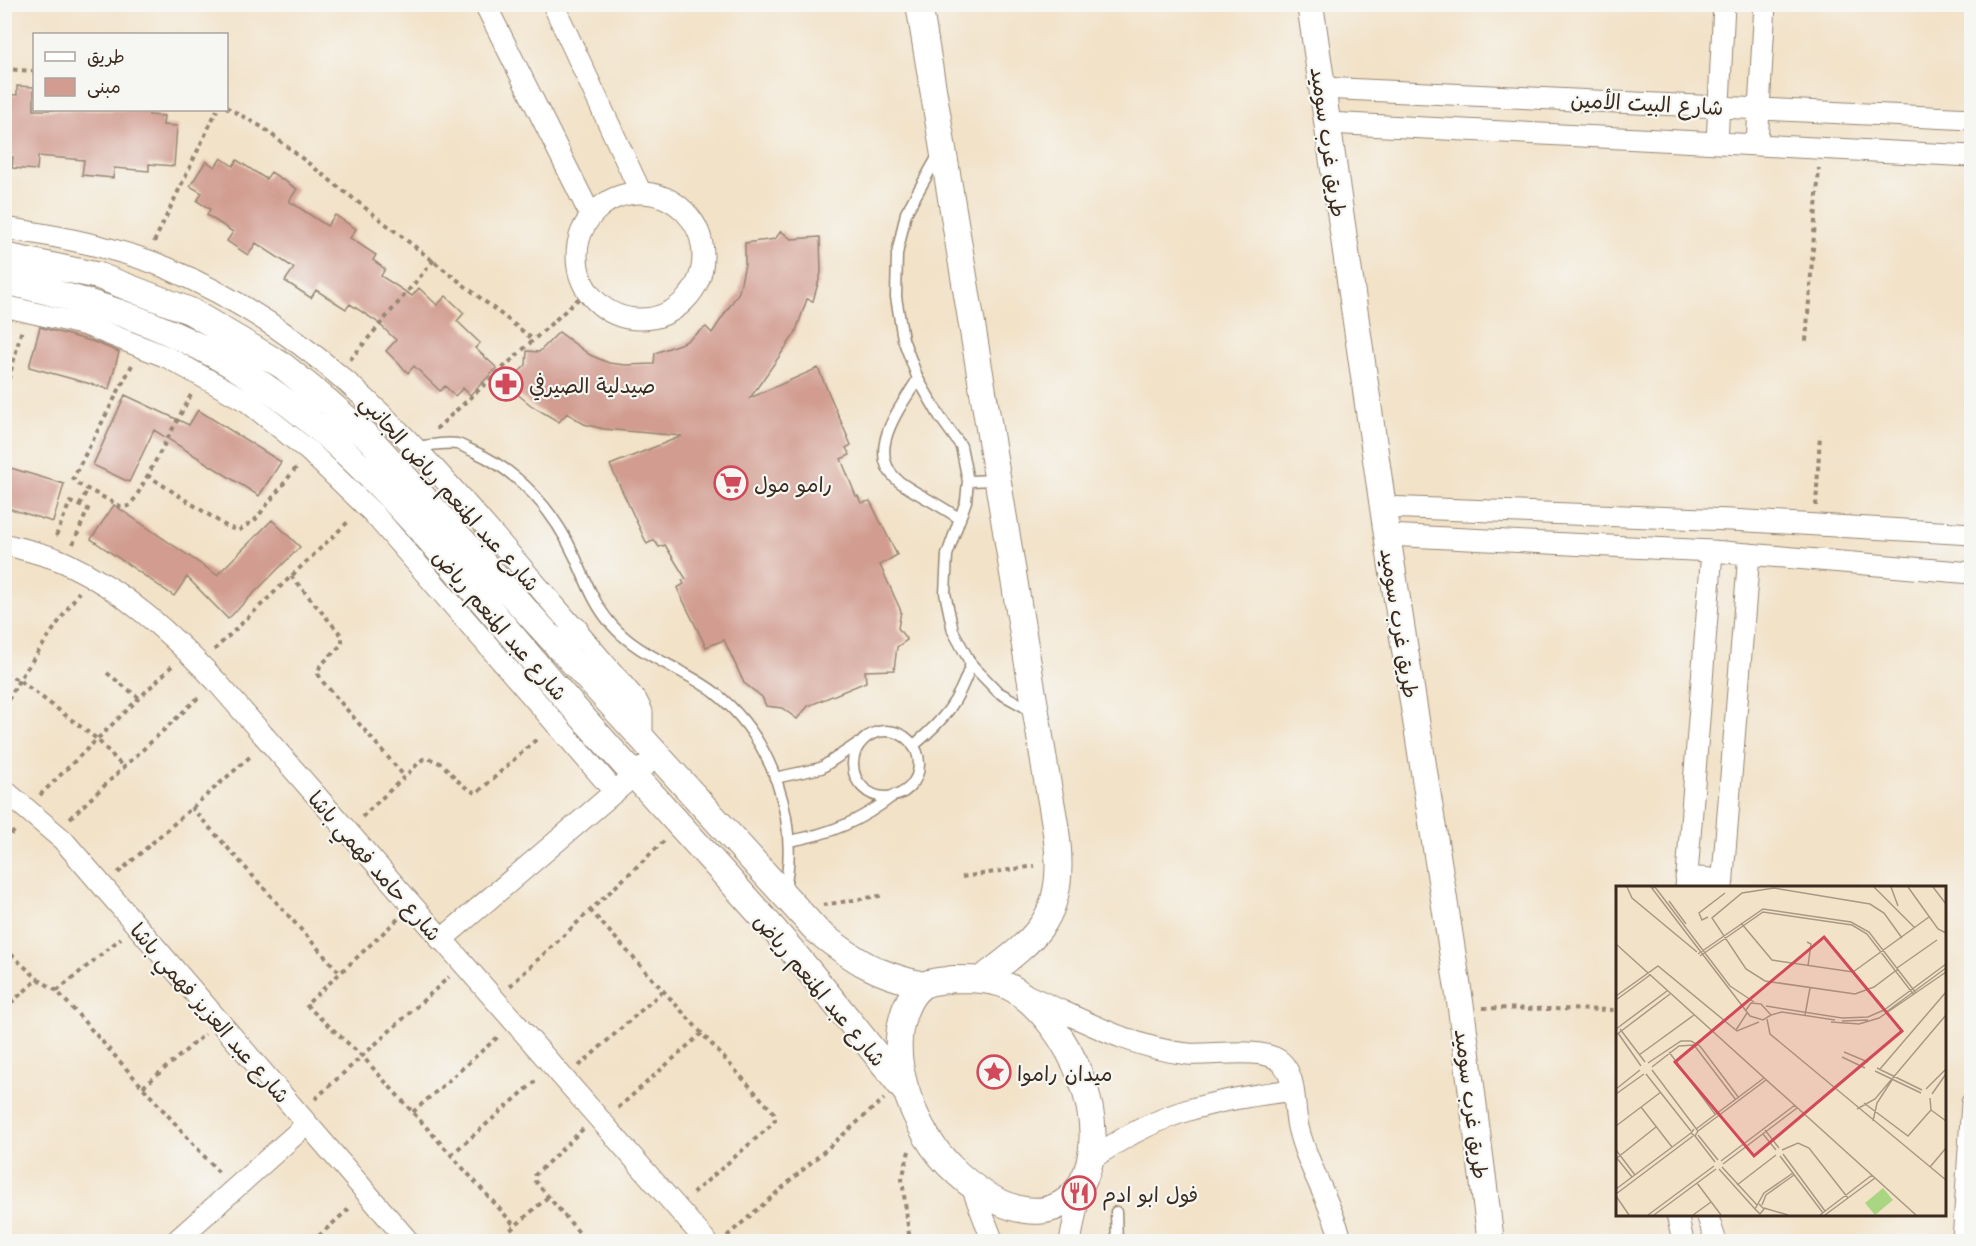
<svg xmlns="http://www.w3.org/2000/svg" width="1976" height="1246" viewBox="0 0 1976 1246" font-family="'Playpen Sans','Playpen Sans Arabic',sans-serif">
	<style>
		.building { fill: #d29c90 }
		.lines { fill: none; stroke-linecap: round; stroke-linejoin: round }
		.service-casing { stroke: #968673; stroke-width: 13 }
		.minor-casing { stroke: #968673; stroke-width: 23 }
		.tertiary-casing { stroke: #968673; stroke-width: 28 }
		.path { stroke: #968673; stroke-width: 4; stroke-dasharray: 4.5 4.5; stroke-linecap: butt }
		.service { stroke: #fff; stroke-width: 10 }
		.minor { stroke: #fff; stroke-width: 21 }
		.tertiary { stroke: #fff; stroke-width: 26 }
		.labels { text-anchor: middle; dominant-baseline: central; stroke-width: 4.5; stroke-linejoin: round; paint-order: stroke }
		.street-label { font-size: 21px; fill: #3b2a1e; stroke: #f6f6f2 }
		.poi-label { font-size: 21px; fill: #3b2a1e; stroke: #f6f6f2; text-anchor: start }
		.inset-road { fill: none; stroke: #a99884; stroke-width: 1.5 }
		.view { fill: #d1495b; fill-opacity: 0.15; stroke: #d1495b; stroke-width: 3 }
		.inset-edge { fill: none; stroke: #3b2a1e; stroke-width: 3 }
	</style>
	<rect width="100%" height="100%" fill="#f6f6f2"/>
	<filter id="ink" filterUnits="userSpaceOnUse"><feTurbulence type="fractalNoise" baseFrequency=".0167" numOctaves="2"/><feDisplacementMap in="SourceGraphic" scale="12" xChannelSelector="R" yChannelSelector="G"/><feConvolveMatrix kernelMatrix="1 2 1 2 8 2 1 2 1" color-interpolation-filters="sRGB"/></filter>
	<filter id="wash" filterUnits="userSpaceOnUse"><feTurbulence type="fractalNoise" baseFrequency=".008" numOctaves="4" result="noise"/><feDisplacementMap in="SourceGraphic" scale="24" xChannelSelector="R" yChannelSelector="G"/><feGaussianBlur stdDeviation="1.35" result="paint"/><feColorMatrix in="noise" values="0 0 0 0 0 0 0 0 0 0 0 0 0 0 0 0 0 1.4 0 .05"/><feComposite in="paint" operator="in"/></filter>
	<g filter="url(#wash)">
		<rect width="100%" height="100%" fill="#f2e2c8"/>
		<g id="blocks">
			<path class="building" d="M17 86 34 87V110H149V115L164 116 163 125 177 126 174 166 149 164V171L114 168 113 178 82 175 84 160 38 156 37 170 12 168 13 157H4V94L17 95Z
				M221 158 233 166 237 160 266 179 271 172 297 189 289 201 327 226 335 215 356 229 350 238 376 255 373 260 385 269 381 276 412 296 419 288 437 305 446 296 464 313 457 321 480 343 475 348 497 368 470 395 463 388 455 396 445 386 440 391 414 366 408 373 386 351 396 340 376 321 350 304 346 309 316 290 311 298 285 281 294 268 256 243 248 255 227 241 233 232 207 215 210 209 197 201 202 193 190 186 206 161 215 167Z
				M781 231 791 239 820 237 821 273 813 301 807 299 795 334 750 398 818 368 851 445 846 448 850 455 841 459 856 496H858L861 503 870 501 897 555 880 565 901 611 898 628 907 640 897 647 894 670 865 671 866 682 808 706 797 719 782 708 766 706 762 697 744 683 724 640 706 647 677 588 684 584 682 580 686 579 665 545 659 547 654 540 647 544 610 465 682 436 604 429 584 424 567 413 559 422 532 406 506 385 526 365 527 351 539 352 559 332 590 355 609 363 625 365 654 364 655 353 685 342 706 327 712 333 739 292 745 264V243L775 239Z
				M40 327 94 342 119 352 109 389 29 367Z
				M125 395 189 425 198 410 281 462 259 496 154 430 129 482 93 465Z
				M4 466 64 484 53 522 4 507Z
				M114 505 217 575 272 520 300 547 228 619 187 577 174 596 91 539Z"/>
		</g>
	</g>
	<g filter="url(#ink)">
		<use href="#blocks" fill-opacity="0" stroke="#968673" stroke-width="1.5"/>
		<g class="lines">
			<g class="service-casing">
				<path id="service" d="M939 154 906 213 897 254 896 297 903 339 918 379 940 417 961 446 968 481 966 501 947 555 945 593 953 631 971 664 998 692 1032 711
					M918 379C900 408 860 457 904 485 922 497 942 506 960 519
					M416 447C428 446 444 442 457 444 462 445 468 449 473 451 520 472 554 511 575 557 586 581 594 605 612 625 640 657 681 667 714 692 773 738 800 821 784 893
					M968 481 998 480
					M853 764a33 33 0 1 1 66 0a33 33 0 1 1-66 0Z
					M913 746C944 720 958 703 971 664
					M775 778 821 768 857 744
					M789 841C830 834 861 821 894 795
					M1116 1212 1117 1242"/>
			</g>
			<g class="minor-casing">
				<path id="minor" d="M485 4 591 216
					M553 4 641 193
					M1322 88 1972 119
					M1327 123 1972 156
					M1717 143 1724 4
					M1757 144 1765 4
					M577 256a63 63 0 1 1 126 0a63 63 0 1 1-126 0Z
					M4 228C59 236 116 247 167 268 310 329 397 424 497 539 543 593 590 646 636 700L642 712V738
					M4 306 86 325 167 357 248 402 309 451 373 513 615 792
					M1383 507 1731 520 1972 534
					M1387 535 1712 551 1972 573
					M4 544C25 550 47 554 66 563 125 591 171 634 216 681L707 1242
					M4 790 63 840 409 1242
					M1686 877 1723 880
					M1686 888 1712 551
					M1722 888 1749 554
					M441 940 658 755
					M1026 995C1078 1017 1130 1048 1188 1054 1212 1056 1264 1046 1281 1062 1297 1077 1293 1106 1298 1127 1307 1166 1331 1202 1342 1242
					M1089 1161C1158 1111 1210 1101 1293 1090
					M972 1187 993 1242
					M1677 1214 1683 1242
					M1707 1214 1716 1242
					M175 1242 307 1124
					M1070 1242 1081 1185
					M1963 1242 1972 1103"/>
			</g>
			<g class="tertiary-casing">
				<path id="tertiary" d="M919 4 1044 761C1051 813 1075 882 1040 928 1025 948 1001 964 981 980
					M1310 4 1387 535 1461 1008 1491 1242
					M4 256 99 276 190 311 283 366 328 402 372 441 817 931C855 961 875 974 923 985
					M4 281C98 302 177 327 257 381 372 458 465 583 556 687 628 770 704 850 776 932 821 984 863 1038 906 1092
					M559 648 575 630
					M953 979C973 979 998 979 1015 990 1069 1025 1116 1126 1080 1186 1039 1246 955 1184 927 1137 909 1106 894 1066 900 1029 903 1013 908 996 922 986 929 981 944 981 953 979Z"/>
			</g>
			<path class="path" d="M4 69 34 71
				M226 107 262 127 534 340
				M154 242 217 110
				M1806 341 1819 168
				M350 360 434 260
				M132 365 73 478 76 483 122 507 129 506 136 497 192 393
				M4 397 22 329
				M436 429 587 291
				M147 475 226 526 238 531 255 520 296 468
				M80 505 87 490
				M1816 506 1820 434
				M56 536 70 502 88 509 73 544
				M291 576 342 636V644L320 666 318 674 323 682 405 777
				M214 650 350 520
				M107 673 139 698
				M4 674 19 680 97 739 125 769
				M4 708 19 680 79 592
				M40 795 172 666
				M191 807 339 972
				M362 817 423 759C447 756 454 787 477 793L539 737
				M70 818 200 696
				M4 840 17 829
				M118 873 252 755
				M962 877 1035 866
				M823 905 885 895
				M590 910 774 1113 775 1120 768 1128 691 1195
				M398 919 306 1005 363 1057 515 1226
				M4 948 38 979
				M510 986 664 841
				M57 991 121 938
				M1483 1008 1618 1010
				M4 1009 38 979 57 991 221 1175
				M579 1066 664 990
				M143 1087 205 1034
				M315 1099 449 977
				M618 1108 702 1033
				M413 1112 500 1035
				M583 1129 535 1175V1181L587 1242
				M909 1151 902 1179 910 1242
				M451 1155 538 1079
				M727 1236 884 1099
				M312 1242 352 1206
				M497 1242 549 1196"/>
			<use href="#service" class="service"/>
			<use href="#minor" class="minor"/>
			<use href="#tertiary" class="tertiary"/>
		</g>
	</g>
	<defs>
		<g id="pharmacy-ring" transform="scale(1.725)"><circle r="9.5" fill="#f6f6f2" stroke="#d1495b" stroke-width="1.5"/><path d="M-2-6h4v4h4v4h-4v4h-4v-4h-4v-4h4Z" fill="#d1495b"/></g>
		<g id="supermarket-ring" transform="scale(1.725)"><circle r="9.5" fill="#f6f6f2" stroke="#d1495b" stroke-width="1.5"/><path d="M-6-5.5h2.5l.6 2H6L4.5 2H-2.5L-4.4-4H-6ZM-1.5 3.2a1.3 1.3 0 1 0 .1 0ZM3 3.2a1.3 1.3 0 1 0 .1 0Z" fill="#d1495b"/></g>
		<g id="sight-ring" transform="scale(1.725)"><circle r="9.5" fill="#f6f6f2" stroke="#d1495b" stroke-width="1.5"/><path d="M0-6L1.8-2.2L6-1.7L2.9 1.2L3.7 5.4L0 3.3L-3.7 5.4L-2.9 1.2L-6-1.7L-1.8-2.2Z" fill="#d1495b"/></g>
		<g id="restaurant-ring" transform="scale(1.725)"><circle r="9.5" fill="#f6f6f2" stroke="#d1495b" stroke-width="1.5"/><path d="M-5-6h1v4h1v-4h1v4h1v-4h1v5L-1.5 .5V6h-2V.5L-5-1ZM5-6V6H3V1.5H1.5Q1.5-4 5-6Z" fill="#d1495b"/></g>
	</defs>
	<g fill-rule="evenodd">
		<use href="#pharmacy-ring" x="506" y="384"/>
		<use href="#supermarket-ring" x="731" y="483"/>
		<use href="#sight-ring" x="994" y="1072"/>
		<use href="#restaurant-ring" x="1079" y="1193"/>
	</g>
	<g class="labels">
		<g class="street-label">
			<text transform="translate(1647 102) rotate(3)">شارع البيت الأمين</text>
			<text transform="translate(1330 142) rotate(82)">طريق غرب سوميد</text>
			<text transform="translate(451 492) rotate(48)">شارع عبد المنعم رياض الجانبي</text>
			<text transform="translate(1401 623) rotate(81)">طريق غرب سوميد</text>
			<text transform="translate(501 624) rotate(49)">شارع عبد المنعم رياض</text>
			<text transform="translate(376 865) rotate(49)">شارع حامد فهمي باشا</text>
			<text transform="translate(821 989) rotate(50)">شارع عبد المنعم رياض</text>
			<text transform="translate(211 1012) rotate(49)">شارع عبد العزيز فهمي باشا</text>
			<text transform="translate(1473 1104) rotate(83)">طريق غرب سوميد</text>
		</g>
		<g class="poi-label">
			<text x="529" y="384">صيدلية الصيرفي</text>
			<text x="754" y="483">رامو مول</text>
			<text x="1017" y="1072">ميدان راموا</text>
			<text x="1102" y="1193">فول ابو ادم</text>
		</g>
	</g>
	<g transform="translate(1616 886)">
		<rect width="330" height="330" fill="#f2e2c8"/>
		<path d="M267 302 277 314 259 329 249 317Z" fill="#aad683"/>
		<path class="inset-road" d="M11 1 16 12 81 66M35 1 134 130 147 134 155 129 145 118 135 117 130 124M258 1 299 42M275 1 282 20M292 1 322 43 330 47M317 1 330 18M36 3 39 1 114 100 138 116M53 15 70 38M92 31 86 34 83 27 109 7M125 37 156 74 237 86 313 31M191 56 195 58 192 80M0 58 300 329M82 68 147 23 235 36 253 46 300 107M84 70 147 26 236 39 251 48 298 109M281 82 321 54M282 83 258 101 239 108 149 95 130 83 96 32 126 7 158 2 254 18 268 27 286 52M0 110 42 80 121 145 143 136M0 114 34 89M150 120 226 132 252 131 268 124 330 78M270 126 330 82M155 129 166 126 219 134M189 129 194 102M151 133 154 148 330 294M226 135 252 134M215 136 243 138 263 132 330 86M0 143 51 105M4 143 29 176M120 144 131 127M2 147 25 180M0 149 54 108M53 166 99 228M228 166 252 176M23 169 78 129M226 171 249 182M32 177 65 155H75L84 160 123 212M36 181 63 160 78 159 120 214M261 182 306 204M264 183 330 106M36 184 82 245 79 250 75 247 78 243M259 185 305 207M30 188 75 245M0 203 24 184M310 203 330 183M0 208 28 188M316 208 330 188M248 217 292 250 315 224 314 212M25 221 56 261M241 223 259 213 330 129M315 224 330 235M257 235 261 217 276 194M0 240 45 206M80 243 148 192M149 244 163 262M82 245 150 194M147 248 160 264M82 249 102 274M79 250 99 276M0 264 19 289M166 264 182 257 193 262 232 312M167 268 209 325M164 270 207 327M0 271 16 291M1 272 40 241M105 275 179 219M107 278 181 222M106 281 141 319M314 281 330 262M103 283 139 323M81 297 105 329M121 299 160 269M0 303 75 247M0 308 77 250M0 310 13 329M143 318 148 323 144 328 139 323 148 307 177 287M146 319 150 309 178 289M148 322 172 329M32 329 98 280M38 329 100 283M77 329 95 316M204 329 256 289M209 329 259 292"/>
		<path class="view" d="M208 51 286 145 138 270 59 176Z"/>
		<rect width="330" height="330" class="inset-edge"/>
	</g>
	<rect width="1976" height="1246" fill="none" stroke="#f6f6f2" stroke-width="24"/>
	<rect x="33" y="33" width="195" height="78" fill="#f6f6f2" stroke="#aba49d" stroke-width="1.5"/>
	<rect x="45" y="52" width="30" height="9" fill="#ffffff" stroke="#aba49d" stroke-width="1.5"/>
	<text x="87" y="63" font-size="18" fill="#3b2a1e">طريق</text>
	<rect x="45" y="78" width="30" height="18" fill="#d29c90" stroke="#aba49d" stroke-width="1.5"/>
	<text x="87" y="93" font-size="18" fill="#3b2a1e">مبنى</text>
</svg>
